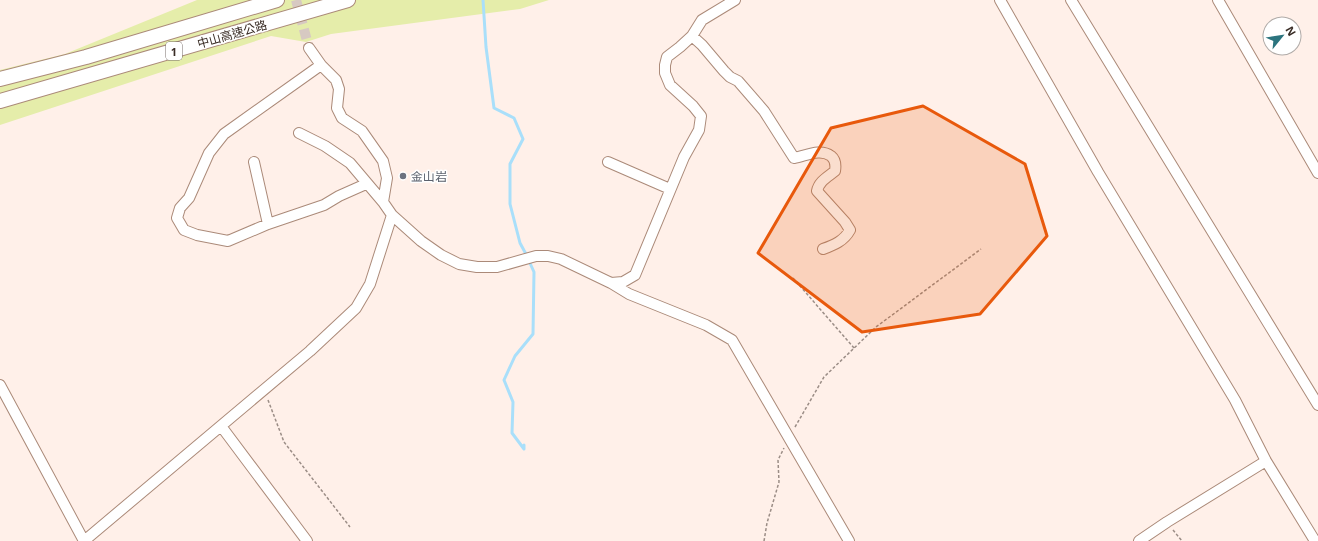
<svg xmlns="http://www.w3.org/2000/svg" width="1318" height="541" viewBox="0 0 1318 541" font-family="'Noto Sans','Noto Sans TC',sans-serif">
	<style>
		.green { fill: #e5edaa }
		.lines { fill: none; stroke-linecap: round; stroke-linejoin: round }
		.stream { stroke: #a9dffa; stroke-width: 3 }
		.minor-tunnel { stroke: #d7c9c2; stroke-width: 10; stroke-dasharray: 10 5; stroke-linecap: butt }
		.minor-casing { stroke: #ab8a79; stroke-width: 12 }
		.highway-casing { stroke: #ab8a79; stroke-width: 16 }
		.path { stroke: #9b8d86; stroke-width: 1.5; stroke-dasharray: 3 2; stroke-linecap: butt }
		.minor { stroke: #fff; stroke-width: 10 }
		.highway { stroke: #fff; stroke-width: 14 }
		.marked { fill: #e8590c; fill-opacity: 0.2; stroke: #e8590c; stroke-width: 3; stroke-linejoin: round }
		.worship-dot { fill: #6b7280; stroke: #fff; stroke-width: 1.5 }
		.labels { text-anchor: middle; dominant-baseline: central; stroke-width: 3; stroke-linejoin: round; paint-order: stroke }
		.shield { fill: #fff; stroke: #746b66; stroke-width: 1 }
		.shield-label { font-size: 11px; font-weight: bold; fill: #392c25 }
		.street-label { font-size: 12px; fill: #392c25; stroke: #fff }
		.worship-label { font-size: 12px; fill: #5b616d; stroke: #fff; text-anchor: start }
	</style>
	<rect width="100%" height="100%" fill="#fff0e9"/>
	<path class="green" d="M197 0H549L520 9 331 34 306 42 271 36 0 125V70L65 54Z"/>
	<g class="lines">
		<path class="stream" d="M483 0 486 47 494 108 514 118 523 139 510 164V204L520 243 527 256
			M524 445V449L512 433 513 402 504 380 515 356 533 334 534 272 529 261"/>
		<path class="minor-tunnel" d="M296 0 309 48"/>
		<g class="minor-casing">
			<path id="minor" d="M1000 0 1098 172 1235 400 1266 461 1315 541
				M1071 0 1318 405
				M1218 0 1318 173
				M692 36 702 45 724 71 730 77 738 81 764 111 794 158C806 156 820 148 831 156 836 160 836 165 835 171 828 177 819 181 817 191L845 222 850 230C844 241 834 245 823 249
				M309 48 321 65 224 134 209 153 189 198 180 208 177 218 184 230 197 235 228 241 268 224 324 205 339 196 366 184
				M321 65 336 80 339 89 337 108 342 118 362 131 383 161 387 178 383 202
				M299 133 325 146 350 163 383 202 392 215 421 241 441 255 459 264 477 267H497L536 256H548L561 259 611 283 629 294 706 325 732 340 849 541
				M254 162 268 224
				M608 162 670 189
				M611 283 623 282 635 275 684 157 699 130 701 116 693 106 670 85 665 73V65L667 57 680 47 692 36 702 20 735 0
				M0 385 84 541
				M221 426 307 541
				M84 541 310 351 356 308 370 284 392 215
				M1139 541 1167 522 1266 461"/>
		</g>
		<g class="highway-casing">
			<path id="highway" d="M0 79 86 57 277 0
				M0 101 348 0"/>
		</g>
		<path class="path" d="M793 278 854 348
			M268 400 284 442 350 527
			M795 427 824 377 876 327 981 249
			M1173 530 1182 541
			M764 541 767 523 779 482 778 460 784 448"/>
		<use href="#minor" class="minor"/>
		<use href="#highway" class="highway"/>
	</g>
	<path class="marked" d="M923 106 1025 164 1047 236 980 314 862 332 758 253 831 128Z"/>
	<circle class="worship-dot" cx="403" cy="176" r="4"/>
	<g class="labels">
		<rect class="shield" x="166" y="42" width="16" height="18" rx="3"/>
		<g class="shield-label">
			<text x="174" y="51">1</text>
		</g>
		<g class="street-label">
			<text transform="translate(232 34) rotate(-16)">中山高速公路</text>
		</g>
		<g class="worship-label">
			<text x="411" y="176">金山岩</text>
		</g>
	</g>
	<g transform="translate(1282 36) rotate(60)"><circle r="19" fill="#ffffff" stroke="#b0aba8"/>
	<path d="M0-3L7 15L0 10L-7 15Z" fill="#2c747e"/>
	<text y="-6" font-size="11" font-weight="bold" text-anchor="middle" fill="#392c25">N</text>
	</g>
</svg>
